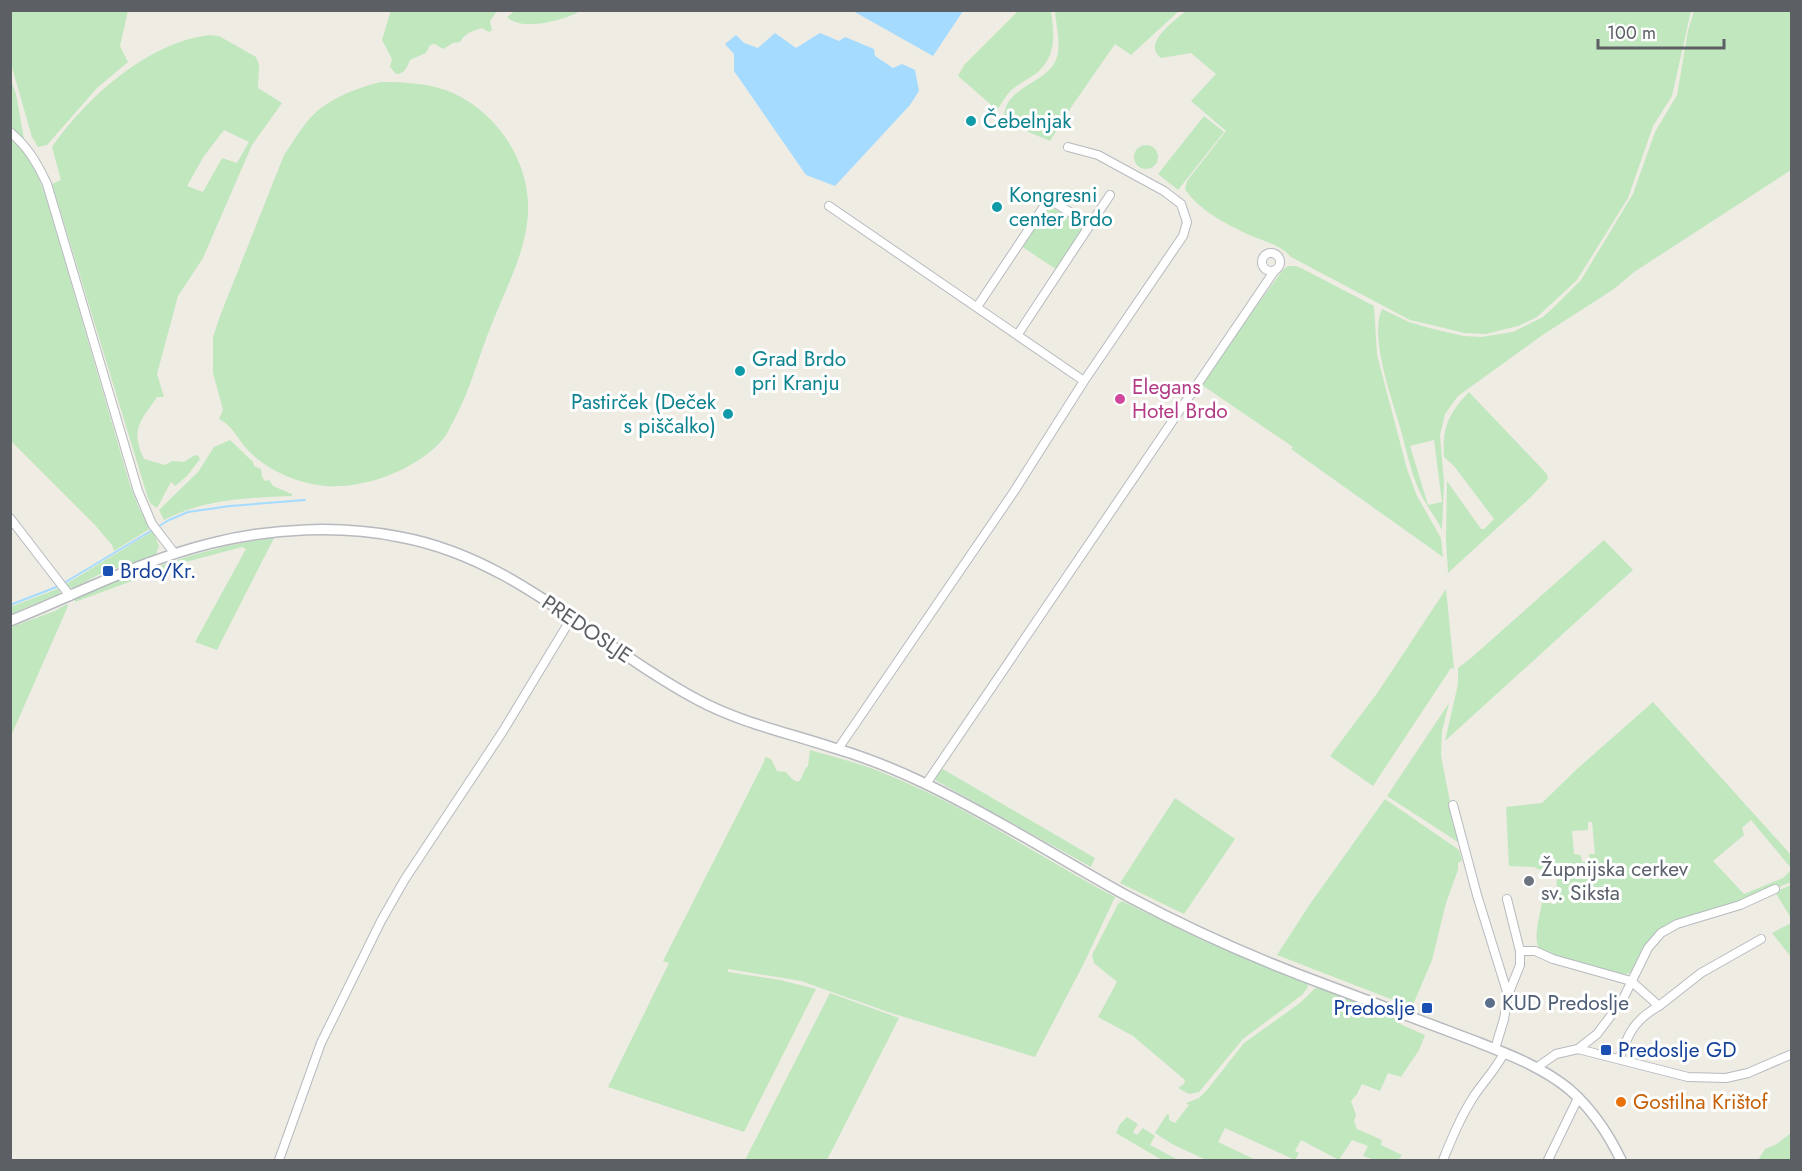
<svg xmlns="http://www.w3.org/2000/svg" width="1802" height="1171" viewBox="0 0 1802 1171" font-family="Jost,sans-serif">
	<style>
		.green { fill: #c1e7bf; fill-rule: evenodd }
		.water { fill: #a4dbff }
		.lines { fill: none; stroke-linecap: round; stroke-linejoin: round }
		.stream { stroke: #a4dbff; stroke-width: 2 }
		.minor-casing { stroke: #b6babe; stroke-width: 10 }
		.tertiary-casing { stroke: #b6babe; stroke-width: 12 }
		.minor { stroke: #fff; stroke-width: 8 }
		.tertiary { stroke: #fff; stroke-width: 9 }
		.culture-dot { fill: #0f9aa8; stroke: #fff; stroke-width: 2 }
		.hotel-dot { fill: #d1479c; stroke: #fff; stroke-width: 2 }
		.transit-dot { fill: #1a4fb4; stroke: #fff; stroke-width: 2 }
		.worship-dot { fill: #6b7280; stroke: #fff; stroke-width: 2 }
		.service-dot { fill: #5c6f8a; stroke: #fff; stroke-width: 2 }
		.food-dot { fill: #e8710a; stroke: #fff; stroke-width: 2 }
		.labels { text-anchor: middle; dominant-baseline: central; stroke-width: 6; stroke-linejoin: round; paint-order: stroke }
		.culture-label { font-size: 21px; fill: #0d838f; stroke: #fff; text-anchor: start }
		.hotel-label { font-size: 21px; fill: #b23c85; stroke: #fff; text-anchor: start }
		.transit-label { font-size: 21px; fill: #164399; stroke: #fff; text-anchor: start }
		.street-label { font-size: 21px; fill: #5c6065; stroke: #fff }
		.worship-label { font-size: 21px; fill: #5b616d; stroke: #fff; text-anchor: start }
		.service-label { font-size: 21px; fill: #4e5e75; stroke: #fff; text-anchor: start }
		.food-label { font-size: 21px; fill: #c56008; stroke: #fff; text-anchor: start }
	</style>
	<rect width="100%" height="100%" fill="#efece4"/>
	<path class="green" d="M391 10H497V11L490 21 492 30 489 32 482 28C472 31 465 33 460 42L453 43 443 49 435 44 430 45 426 53 410 60C407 67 405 74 396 74L390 67 392 59 382 40Z
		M516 10 581 11C564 20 523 32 507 17Z
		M10 11H128L120 46 128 62 97 88 47 145 38 147 32 137 11 64Z
		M1018 11H1051C1054 33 1057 55 1038 72 1031 78 1021 82 1014 88 1007 93 1002 103 997 110L958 76 964 65Z
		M1055 11H1179L1131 55 1115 44 1072 106 1050 141 1007 123 1004 117C1005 85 1049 84 1057 57 1061 43 1056 25 1055 11Z
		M1186 11V10L1691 11 1672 96 1653 126 1628 198 1577 280 1537 317 1518 326 1486 334 1464 333 1436 326 1410 320 1291 257C1280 245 1269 243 1254 237 1230 226 1200 212 1185 189L1187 181 1226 131 1191 101 1216 74 1191 53 1161 58C1141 44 1175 20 1186 11Z
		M1694 11H1791V170L1634 272 1614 289 1544 334 1458 396 1445 414 1440 435 1444 482 1442 530C1435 516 1425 504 1419 490 1410 470 1406 448 1400 427 1392 399 1369 336 1382 309L1409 322 1433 329 1464 336 1481 337 1513 332 1543 317 1555 306 1581 280 1633 194 1655 132 1677 95 1688 31ZM1434 440 1442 502 1428 505 1410 446Z
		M209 35 219 36 256 57 259 65 258 88 282 103 252 145 203 258 178 296 157 374 164 397H157C140 422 130 429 144 459L165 465 172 461 184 462 193 456 198 455 200 459 187 476 175 486 171 482 157 508 151 504 148 498 52 184 61 180 52 147C87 97 147 43 209 35ZM224 130 249 142 237 163 222 158 203 192 187 186 204 156Z
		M10 78 16 94 24 139 11 128Z
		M380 82C405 82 432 83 455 94 502 116 535 171 527 224 522 260 504 292 491 326 478 358 470 391 453 422 450 427 447 434 444 438 418 469 366 489 326 486 298 484 265 470 246 448 237 438 232 425 219 419L223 410 213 373V337L220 316 284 155C294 141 303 124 315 113 333 97 357 88 380 82Z
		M1204 116 1224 132 1178 190 1158 174Z
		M10 136C31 156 36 170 46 197L130 485 139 508 151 528 114 551 112 545 95 525 11 441Z
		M1134 157a12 12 0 1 1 24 0a12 12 0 1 1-24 0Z
		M1047 206H1050L1082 226V229L1057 268H1054L1021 246Z
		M1288 266H1296L1303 269 1374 306 1377 355 1407 469 1417 496 1441 538 1443 557 1291 449 1293 447 1202 385 1240 328 1283 270Z
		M1469 392 1547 474 1548 479 1531 497 1448 573 1446 540 1447 481 1481 529H1484L1494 519 1454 466 1444 457C1442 427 1449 413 1469 392Z
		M230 440 253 462 254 466 261 469 262 477 265 481 269 480 273 486 292 494V496C248 498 204 499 164 520L159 510 198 472 214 447Z
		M153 531 159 546 156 554 127 566 107 570 74 588 68 587 66 584Z
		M274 538 217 650 195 642 246 549 242 547 178 564 75 602V600L79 597C143 571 205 546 274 538Z
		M1604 540 1633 570 1445 741 1458 684V668L1471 658Z
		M60 588 61 591 59 594 11 614 10 607Z
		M1446 589 1454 669 1451 668 1373 786 1330 756 1378 692Z
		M67 604 68 606 11 736V627L55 611Z
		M1653 702 1791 855V868L1751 820 1742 828 1744 835 1713 861 1744 894 1783 878 1791 870V882L1748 899 1680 919 1645 948 1630 973 1621 975 1572 963 1540 951C1532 938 1540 917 1542 902L1556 904 1557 872 1537 869 1535 867 1509 866 1506 807 1542 803 1577 769ZM1588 822H1592L1595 854H1589L1590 861 1582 862 1581 855 1574 854 1572 831 1588 830Z
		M1449 703 1442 731 1441 756 1458 842 1387 796Z
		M810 750C838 758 866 765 893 777 971 809 1041 858 1115 897L1084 963 1035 1057 888 1012 801 981 728 969V972L780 980 816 989 744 1132 608 1087 669 963 663 961 764 762 765 757 771 759 777 771 786 772 792 779 798 782C804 777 802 771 808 766Z
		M941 768 1095 858 1091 867 935 780Z
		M1175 798 1235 839 1184 914 1120 883Z
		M1385 799 1459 850 1462 861 1458 863V870L1446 903 1432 960 1413 1005 1401 1003 1277 955 1310 904Z
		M1791 885V918L1775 892Z
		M1122 901 1204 941 1307 983 1308 987 1302 995 1243 1039 1199 1092 1189 1094 1178 1088 1184 1084 1185 1080 1133 1036 1098 1017 1117 982 1094 963 1092 955 1118 904Z
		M1791 923V957L1772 933Z
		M1315 988 1327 990 1392 1016 1402 1025 1425 1035 1419 1050 1401 1077 1388 1073 1380 1091 1362 1084 1357 1094 1351 1101 1356 1115 1354 1121 1357 1129 1382 1140 1381 1145 1402 1155 1398 1160H1375L1363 1156 1368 1146 1352 1140 1339 1160 1301 1140 1295 1151 1299 1153 1295 1160 1225 1128 1218 1142 1256 1160H1206L1172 1144 1155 1133 1167 1114 1169 1115V1120L1175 1123 1189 1105 1186 1103 1199 1098 1207 1090 1244 1043 1300 1003Z
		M830 993 899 1018 827 1160H745Z
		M1127 1117 1138 1124 1133 1132 1137 1135 1143 1128 1155 1136 1150 1145 1178 1160H1162L1116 1133 1120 1124Z
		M1791 1133V1160H1758L1765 1149 1775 1145Z"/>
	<path class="water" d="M853 11H963L933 56Z
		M775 33 796 48 820 33 839 41 845 37 874 49 875 56 893 68 902 64 915 70 919 91 910 105 835 186 806 175 734 71V54L725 44 736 35 744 43 758 48Z"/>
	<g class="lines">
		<path class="stream" d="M64 583 169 520 188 512 230 506 305 500
			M10 605 59 586"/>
		<g class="minor-casing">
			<path id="minor" d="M10 132C28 147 37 163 47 184L138 491 152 524 175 554
				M829 206 1084 381
				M1090 225 1110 195
				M1262 262a9 9 0 1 1 18 0a9 9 0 1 1-18 0Z
				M977 307 1049 199 1090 225 1018 334
				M10 518 70 596
				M838 749 1013 493 1084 381 1183 236 1187 222 1181 204 1164 191 1098 155 1068 147
				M926 784 1275 270
				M1453 805 1477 895 1508 995 1504 1019 1495 1049
				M1507 899 1520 951
				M1508 995 1520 965V951H1535L1553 959 1631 981 1659 1006 1701 973 1761 939
				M1578 1049 1597 1034 1622 1001 1648 948 1661 933 1677 924 1740 905 1775 889
				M1619 1059C1628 1034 1634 1020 1659 1006
				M1536 1068 1556 1054 1578 1049 1688 1077 1726 1078 1748 1073 1792 1054
				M279 1160 321 1043 381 921 405 879 503 731 572 617
				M1443 1160C1452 1138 1461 1116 1474 1096 1484 1081 1496 1069 1504 1053
				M1548 1160 1578 1098"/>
		</g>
		<g class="tertiary-casing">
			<path id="tertiary" d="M10 621C77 594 142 560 212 543 272 528 340 525 400 537 516 558 598 647 698 700 741 723 789 733 834 748 865 757 897 770 926 784 997 818 1063 861 1131 898 1195 932 1261 961 1329 986 1377 1004 1425 1022 1472 1040 1505 1053 1541 1066 1569 1089 1592 1109 1608 1133 1621 1160"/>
		</g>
		<use href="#minor" class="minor"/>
		<use href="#tertiary" class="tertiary"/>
	</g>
	<g class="culture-dot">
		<circle cx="971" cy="121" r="6"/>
		<circle cx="997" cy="207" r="6"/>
		<circle cx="740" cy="371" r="6"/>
		<circle cx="728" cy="414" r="6"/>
	</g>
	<circle class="hotel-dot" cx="1120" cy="399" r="6"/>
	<g class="transit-dot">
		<rect x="102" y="565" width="12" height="12" rx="3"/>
		<rect x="1421" y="1002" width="12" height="12" rx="3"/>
		<rect x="1600" y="1044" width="12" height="12" rx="3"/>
	</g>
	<circle class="worship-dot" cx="1529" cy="881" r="6"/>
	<circle class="service-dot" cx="1490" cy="1003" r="6"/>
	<circle class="food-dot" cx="1621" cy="1102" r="6"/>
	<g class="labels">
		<g class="culture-label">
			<text x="983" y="121">Čebelnjak</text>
			<text x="1009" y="195">Kongresni<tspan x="1009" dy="24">center Brdo</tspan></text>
			<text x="752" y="359">Grad Brdo<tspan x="752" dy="24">pri Kranju</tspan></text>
			<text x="716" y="402" text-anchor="end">Pastirček (Deček<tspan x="716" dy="24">s piščalko)</tspan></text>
		</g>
		<g class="hotel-label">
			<text x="1132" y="387">Elegans<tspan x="1132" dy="24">Hotel Brdo</tspan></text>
		</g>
		<g class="transit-label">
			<text x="120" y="571">Brdo/Kr.</text>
			<text x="1415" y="1008" text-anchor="end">Predoslje</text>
			<text x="1618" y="1050">Predoslje GD</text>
		</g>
		<g class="street-label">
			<text transform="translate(587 629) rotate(34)">PREDOSLJE</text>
		</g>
		<g class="worship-label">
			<text x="1541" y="869">Župnijska cerkev<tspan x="1541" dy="24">sv. Siksta</tspan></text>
		</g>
		<g class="service-label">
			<text x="1502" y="1003">KUD Predoslje</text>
		</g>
		<g class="food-label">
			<text x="1633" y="1102">Gostilna Krištof</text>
		</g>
	</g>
	<rect width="1802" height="1171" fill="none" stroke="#5c6065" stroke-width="24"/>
	<path d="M1598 39v9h126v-9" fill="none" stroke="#5c6065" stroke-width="3"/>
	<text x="1607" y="39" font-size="18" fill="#5c6065" stroke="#ffffff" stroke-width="4.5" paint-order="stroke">100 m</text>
</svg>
